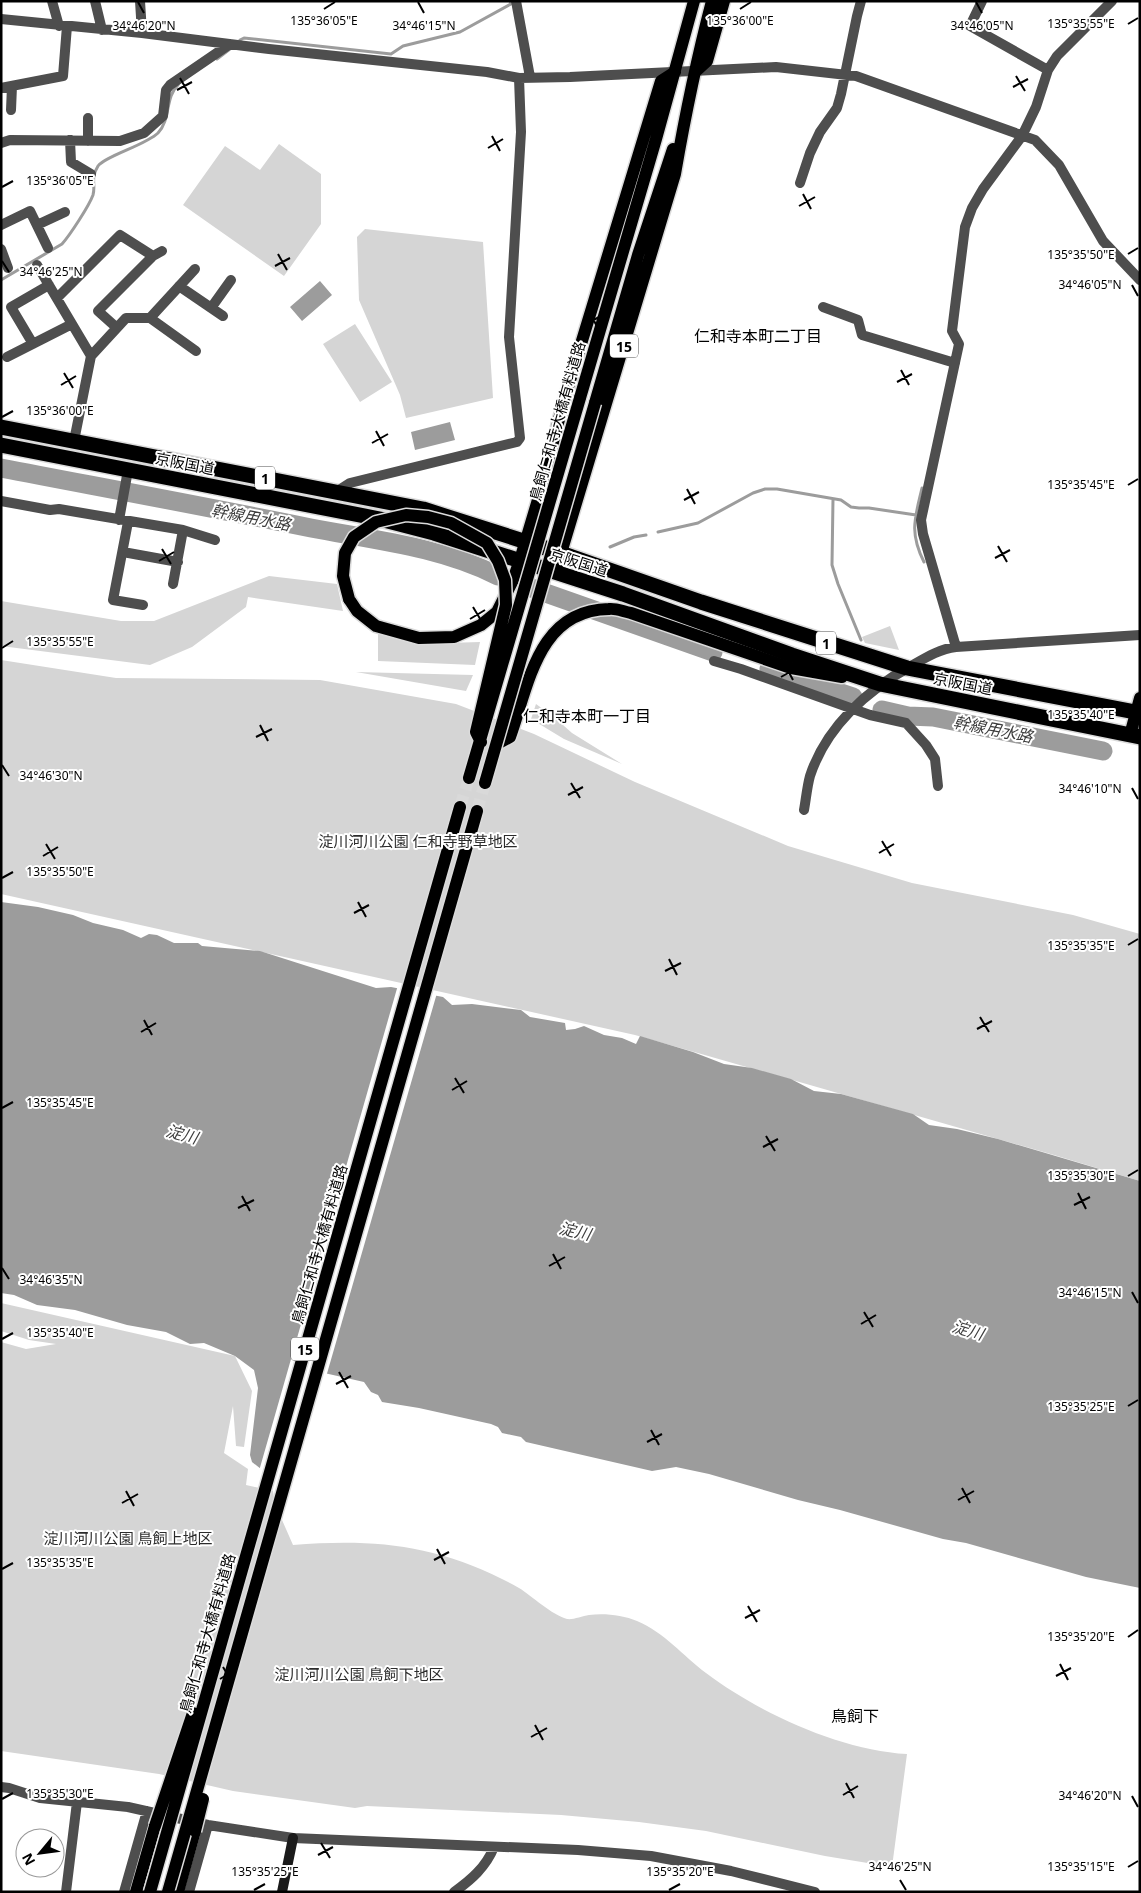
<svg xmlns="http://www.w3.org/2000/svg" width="1141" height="1893" viewBox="0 0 1141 1893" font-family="'Noto Sans','Noto Sans JP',sans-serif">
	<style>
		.green { fill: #d5d5d5 }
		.water { fill: #9c9c9c }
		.pier { fill: #fff }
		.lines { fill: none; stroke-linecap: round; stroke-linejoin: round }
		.stream { stroke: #9c9c9c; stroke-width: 3 }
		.river { stroke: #9c9c9c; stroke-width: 19 }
		.primary-tunnel { stroke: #d9d9d9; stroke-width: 12; stroke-dasharray: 12 6; stroke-linecap: butt }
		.primary-casing { stroke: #dbdbdb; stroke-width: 15 }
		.highway-casing { stroke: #dbdbdb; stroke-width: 18 }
		.street { stroke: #4e4e4e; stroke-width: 10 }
		.secondary { stroke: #1b1b1b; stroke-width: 10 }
		.primary { stroke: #000; stroke-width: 12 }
		.highway { stroke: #000; stroke-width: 15 }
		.primary-bridge-casing { stroke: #dbdbdb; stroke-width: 15; stroke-linecap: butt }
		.primary-bridge { stroke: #000; stroke-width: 12 }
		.ticks { fill: none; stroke: #000; stroke-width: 2 }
		.labels { text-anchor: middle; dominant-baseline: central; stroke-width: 4; stroke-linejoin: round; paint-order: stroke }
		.shield { fill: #fff; stroke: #4c4c4c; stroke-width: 1 }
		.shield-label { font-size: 14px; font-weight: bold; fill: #000 }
		.street-label { font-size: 15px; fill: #000; stroke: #fff }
		.park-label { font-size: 15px; fill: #2c2c2c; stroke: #fff }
		.neighbourhood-label { font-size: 16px; fill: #000; stroke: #fff }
		.water-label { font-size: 16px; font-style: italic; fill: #3d3d3d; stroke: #fff }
		.ticks-label { font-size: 12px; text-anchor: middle; fill: #000; stroke: #fff; stroke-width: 4; stroke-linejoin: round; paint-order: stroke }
	</style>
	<rect width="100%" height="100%" fill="#fff"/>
	<path class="green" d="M279 144 321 174V224L284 276 183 205 225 146 260 170Z
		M365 229 483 242 493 398 406 418 400 395 359 300 357 237Z
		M355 324 392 382 360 402 323 344Z
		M269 576 337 584 343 611 248 597 246 607 192 647 150 665 1 646V601L121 621H154Z
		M890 626 899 650 865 643 862 637Z
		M378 633 415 644 480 642 475 665 378 661Z
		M1 660 116 678 320 680 456 704 534 734 635 782 788 846 912 883 1073 915 1140 934V1181L1054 1155 635 1035 1 894Z
		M356 672 473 675 466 691Z
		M536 704 554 717 572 733 622 764 564 739 531 719Z
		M1 1303 235 1356 252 1391 244 1447 236 1446 233 1406 224 1453 248 1469 246 1485 273 1491 275 1504 293 1545C372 1539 431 1544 502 1579 508 1582 514 1585 519 1588 532 1596 552 1615 567 1619 573 1620 582 1616 589 1615 604 1613 623 1615 637 1621 664 1632 683 1656 706 1673 759 1713 840 1750 907 1754L892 1867 825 1856 706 1831 639 1822 561 1815 367 1806 355 1808 233 1791 159 1774 1 1751V1342L26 1349 56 1344 29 1340 1 1331Z"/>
	<path class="water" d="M320 281 332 295 302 321 290 307Z
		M450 422 455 440 415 450 411 432Z
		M1 902 38 907 73 915 93 923 123 930 141 938 149 934 157 935 174 943H198L202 946 260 951 376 988 391 987 443 997 452 1005 472 1004 521 1010 530 1017 565 1023 566 1030 575 1029 584 1026 604 1035 622 1038 636 1044 640 1036 693 1052 724 1064 752 1068 791 1079 814 1091 841 1094 913 1114 929 1125 957 1129 998 1139 1140 1181V1588L1086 1577 966 1543 943 1539 840 1510 798 1500 709 1474 676 1467 652 1471 526 1442 521 1437 502 1433 498 1427 491 1424 419 1408 382 1402 378 1395 371 1392 364 1382 311 1370 275 1480 252 1462 250 1455 258 1388 254 1370 235 1356 204 1343 190 1344 166 1332 127 1325 75 1310 37 1305 14 1295 1 1293Z"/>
	<path class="pier" d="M398 985 437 993 326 1377 312 1373 283 1463 277 1481 274 1483 259 1471Z"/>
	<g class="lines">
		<path class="stream" d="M240 40 244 38 391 54 403 46 460 32 511 4 510 1
			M217 59 230 49
			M1 280 62 244C70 235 89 206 93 195 96 184 90 179 98 166 105 156 146 145 158 133 171 119 165 97 178 85
			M922 488C915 518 909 532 924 562
			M833 499 832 565 838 584 861 640
			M658 532 698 523 753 493 765 489H777L841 500 851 507 859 508H869L916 515
			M610 547 634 537 646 535"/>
		<path class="river" d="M1 468C105 488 208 507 311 528 374 540 441 547 498 576
			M523 585 713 652
			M769 669 853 697
			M882 710 908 716 933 717 1103 751"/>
		<path class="primary-tunnel" d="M460 807 469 778
			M477 811 485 783"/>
		<g class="primary-casing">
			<path id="primary" d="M696 71 707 61 724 1
				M580 398 656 139 694 1
				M595 403 638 255 673 149
				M555 573 675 174C685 116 697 58 712 1
				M349 599 357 611 376 626 419 638 454 637 481 625 497 612 513 580 520 560 540 493 564 400 661 81 675 72
				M1130 735 1140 698
				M497 744 510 737C529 684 538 610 609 609 616 608 624 612 631 613L791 668 842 677
				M136 1892 155 1826
				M178 1892 195 1831"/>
		</g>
		<g class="highway-casing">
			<path id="highway" d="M1 427 423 509 561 553 701 602 907 668 1140 713
				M1 445 380 519 434 533 623 594 792 655 880 684 1140 737"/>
		</g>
		<path class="street" d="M52 1 59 26
			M95 1 102 30
			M140 1 142 33
			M516 1 530 77
			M982 1 970 26 1048 70
			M1 19 142 33 269 49 487 72 519 78 570 77 776 67 856 76 1035 140 1059 165 1103 241 1140 280
			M1 88 63 76 67 26
			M11 110 12 86
			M88 118V141
			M70 140 71 162 91 174
			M1 143 10 140 120 141 144 133 163 116 166 90 170 85 230 44
			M800 183 810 153 820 132 837 108 841 94 857 16 861 1
			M1 225 30 211 48 248
			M37 225 65 212
			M1 249 8 268
			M37 265 91 356
			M179 286 223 316
			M57 298 120 235 153 256
			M823 307 858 320 862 335 955 363
			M211 308 231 280
			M150 318 195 269
			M117 328 98 311 153 256 162 251
			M33 344 11 307 49 285
			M7 357 72 324
			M74 441 91 356 126 318H150L196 351
			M336 492 350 483 517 442 520 438 509 337 521 132 519 78
			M1 501 50 510 59 509 183 530 215 540
			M119 520 128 470
			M128 522 113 600 143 605
			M123 552 178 562
			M173 584 183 530
			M956 647 923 534 921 520 959 344 952 331 965 227 972 208 983 189 1022 136 1036 107 1048 70 1057 56 1112 1
			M714 661 741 669 870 715 906 723 926 745 935 759 938 786
			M804 810C806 799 807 787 810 776 826 727 867 690 911 666 925 658 939 649 956 647L1140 635
			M1 1787 9 1788 40 1798 128 1807 208 1825 293 1838 578 1850 651 1856 731 1871 815 1892
			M66 1892 77 1802
			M124 1892 147 1811
			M189 1892 208 1825
			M454 1892C471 1880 486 1867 494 1847"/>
		<path class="secondary" d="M282 1892 293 1838"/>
		<use href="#primary" class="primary"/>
		<use href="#highway" class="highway"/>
		<g class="primary-bridge-casing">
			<path id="primary-bridge" d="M349 599 343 576 345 553 354 537 376 522 406 515 428 517 451 523 487 543 498 561 505 580 506 605 476 732 481 742
				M469 778 580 398
				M485 783 595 403
				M155 1826 193 1713
				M195 1831 203 1799
				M150 1892 460 807
				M168 1892 477 811"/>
		</g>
		<use href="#primary-bridge" class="primary-bridge"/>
	</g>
	<path class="ticks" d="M138 2 144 13M418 2 424 13M976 2 982 13M324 9 335 2M740 9 751 2M1128 24 1138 18M1016 76 1025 91M180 78 189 94M1013 87 1028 79M177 90 192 82M492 136 500 151M488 148 503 139M2 187 13 181M803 194 811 209M799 206 815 197M278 254 287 270M1128 254 1138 248M2 261 9 272M275 266 290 258M1132 285 1138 296M589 312 598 328M586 324 601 316M901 370 909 385M64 373 73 388M897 382 912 374M61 385 76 376M2 417 13 411M376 431 384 446M372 443 388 434M1128 485 1138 479M687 489 695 504M684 500 699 492M998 546 1007 562M162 549 171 564M995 558 1010 550M159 561 174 552M473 607 482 622M470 619 485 610M2 648 13 641M785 665 793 680M781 677 797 668M1128 715 1138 709M260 725 268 741M256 737 272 729M2 765 9 776M571 783 580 798M1132 788 1138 799M568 795 583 787M882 841 891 856M46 844 55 859M879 853 894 844M43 856 58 847M2 878 13 872M358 902 366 917M354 913 369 905M1128 945 1138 939M669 959 677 975M665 971 681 963M980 1017 989 1032M144 1020 152 1035M977 1029 992 1021M141 1032 156 1023M455 1078 464 1093M452 1090 467 1081M2 1108 13 1102M766 1136 775 1151M763 1147 778 1139M1128 1176 1138 1170M1078 1193 1086 1209M242 1196 250 1211M1074 1205 1090 1197M238 1208 254 1200M553 1254 561 1269M549 1266 565 1257M2 1268 9 1279M1132 1292 1138 1303M864 1312 873 1327M861 1324 876 1315M2 1339 13 1333M339 1372 348 1388M336 1384 351 1376M1128 1406 1138 1400M651 1430 659 1445M647 1442 662 1434M962 1488 970 1503M126 1491 134 1506M958 1500 974 1491M122 1503 138 1494M437 1549 445 1564M434 1560 449 1552M2 1569 13 1563M748 1606 757 1622M745 1618 760 1610M1128 1637 1138 1630M1060 1664 1068 1680M223 1667 232 1682M1056 1676 1071 1668M220 1679 235 1670M535 1725 543 1740M531 1737 547 1728M846 1783 854 1798M843 1795 858 1786M1132 1796 1138 1807M2 1799 13 1793M321 1843 330 1858M318 1855 333 1847M1128 1867 1138 1861M900 1880 906 1890M254 1890 265 1884M669 1890 680 1884"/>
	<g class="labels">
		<g class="shield">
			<rect x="610" y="334.5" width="28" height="23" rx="4"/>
			<rect x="255" y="466.5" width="20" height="23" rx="4"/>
			<rect x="816" y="631.5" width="20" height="23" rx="4"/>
			<rect x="291" y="1337.5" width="28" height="23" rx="4"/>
		</g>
		<g class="shield-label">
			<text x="624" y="346">15</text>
			<text x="265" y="478">1</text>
			<text x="826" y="643">1</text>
			<text x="305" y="1349">15</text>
		</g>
		<g class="street-label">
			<text transform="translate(557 421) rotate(-74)">鳥飼仁和寺大橋有料道路</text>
			<text transform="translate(185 463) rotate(11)">京阪国道</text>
			<text transform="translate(579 562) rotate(18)">京阪国道</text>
			<text transform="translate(963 683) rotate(11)">京阪国道</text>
			<text transform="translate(319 1244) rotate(-74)">鳥飼仁和寺大橋有料道路</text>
			<text transform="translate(207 1633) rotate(-74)">鳥飼仁和寺大橋有料道路</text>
		</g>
		<g class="park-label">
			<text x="418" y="841">淀川河川公園 仁和寺野草地区</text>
			<text x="128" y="1538">淀川河川公園 鳥飼上地区</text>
			<text x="359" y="1674">淀川河川公園 鳥飼下地区</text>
		</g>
		<g class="neighbourhood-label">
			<text x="758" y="336">仁和寺本町二丁目</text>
			<text x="587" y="716">仁和寺本町一丁目</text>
			<text x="855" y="1716">鳥飼下</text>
		</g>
		<g class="water-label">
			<text transform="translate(251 517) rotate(11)">幹線用水路</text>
			<text transform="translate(993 729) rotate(11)">幹線用水路</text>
			<text transform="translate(182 1134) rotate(15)">淀川</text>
			<text transform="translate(575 1231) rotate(13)">淀川</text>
			<text transform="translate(968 1330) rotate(16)">淀川</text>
		</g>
	</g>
	<g class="ticks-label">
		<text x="324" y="25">135°36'05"E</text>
		<text x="740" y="25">135°36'00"E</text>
		<text x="1081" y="28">135°35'55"E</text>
		<text x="144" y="30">34°46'20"N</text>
		<text x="424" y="30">34°46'15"N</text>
		<text x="982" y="30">34°46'05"N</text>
		<text x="60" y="185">135°36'05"E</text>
		<text x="1081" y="259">135°35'50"E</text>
		<text x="51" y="276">34°46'25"N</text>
		<text x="1090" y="289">34°46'05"N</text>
		<text x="60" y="415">135°36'00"E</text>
		<text x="1081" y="489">135°35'45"E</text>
		<text x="60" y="646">135°35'55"E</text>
		<text x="1081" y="719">135°35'40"E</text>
		<text x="51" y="780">34°46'30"N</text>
		<text x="1090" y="793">34°46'10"N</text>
		<text x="60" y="876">135°35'50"E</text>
		<text x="1081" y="950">135°35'35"E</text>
		<text x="60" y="1107">135°35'45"E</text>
		<text x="1081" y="1180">135°35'30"E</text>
		<text x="51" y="1284">34°46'35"N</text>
		<text x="1090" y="1297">34°46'15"N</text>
		<text x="60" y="1337">135°35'40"E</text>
		<text x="1081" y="1411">135°35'25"E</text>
		<text x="60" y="1567">135°35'35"E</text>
		<text x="1081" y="1641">135°35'20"E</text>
		<text x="60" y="1798">135°35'30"E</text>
		<text x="1090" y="1800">34°46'20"N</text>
		<text x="1081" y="1871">135°35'15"E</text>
		<text x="900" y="1871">34°46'25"N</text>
		<text x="265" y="1876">135°35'25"E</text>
		<text x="680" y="1876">135°35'20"E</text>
	</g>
	<rect width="1141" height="1893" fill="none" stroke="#000000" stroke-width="5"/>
	<g transform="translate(40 1853) rotate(241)"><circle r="24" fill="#ffffff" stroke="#999999"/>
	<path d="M0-4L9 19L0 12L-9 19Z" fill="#000000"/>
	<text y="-8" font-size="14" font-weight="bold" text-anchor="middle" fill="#000000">N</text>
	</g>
</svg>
